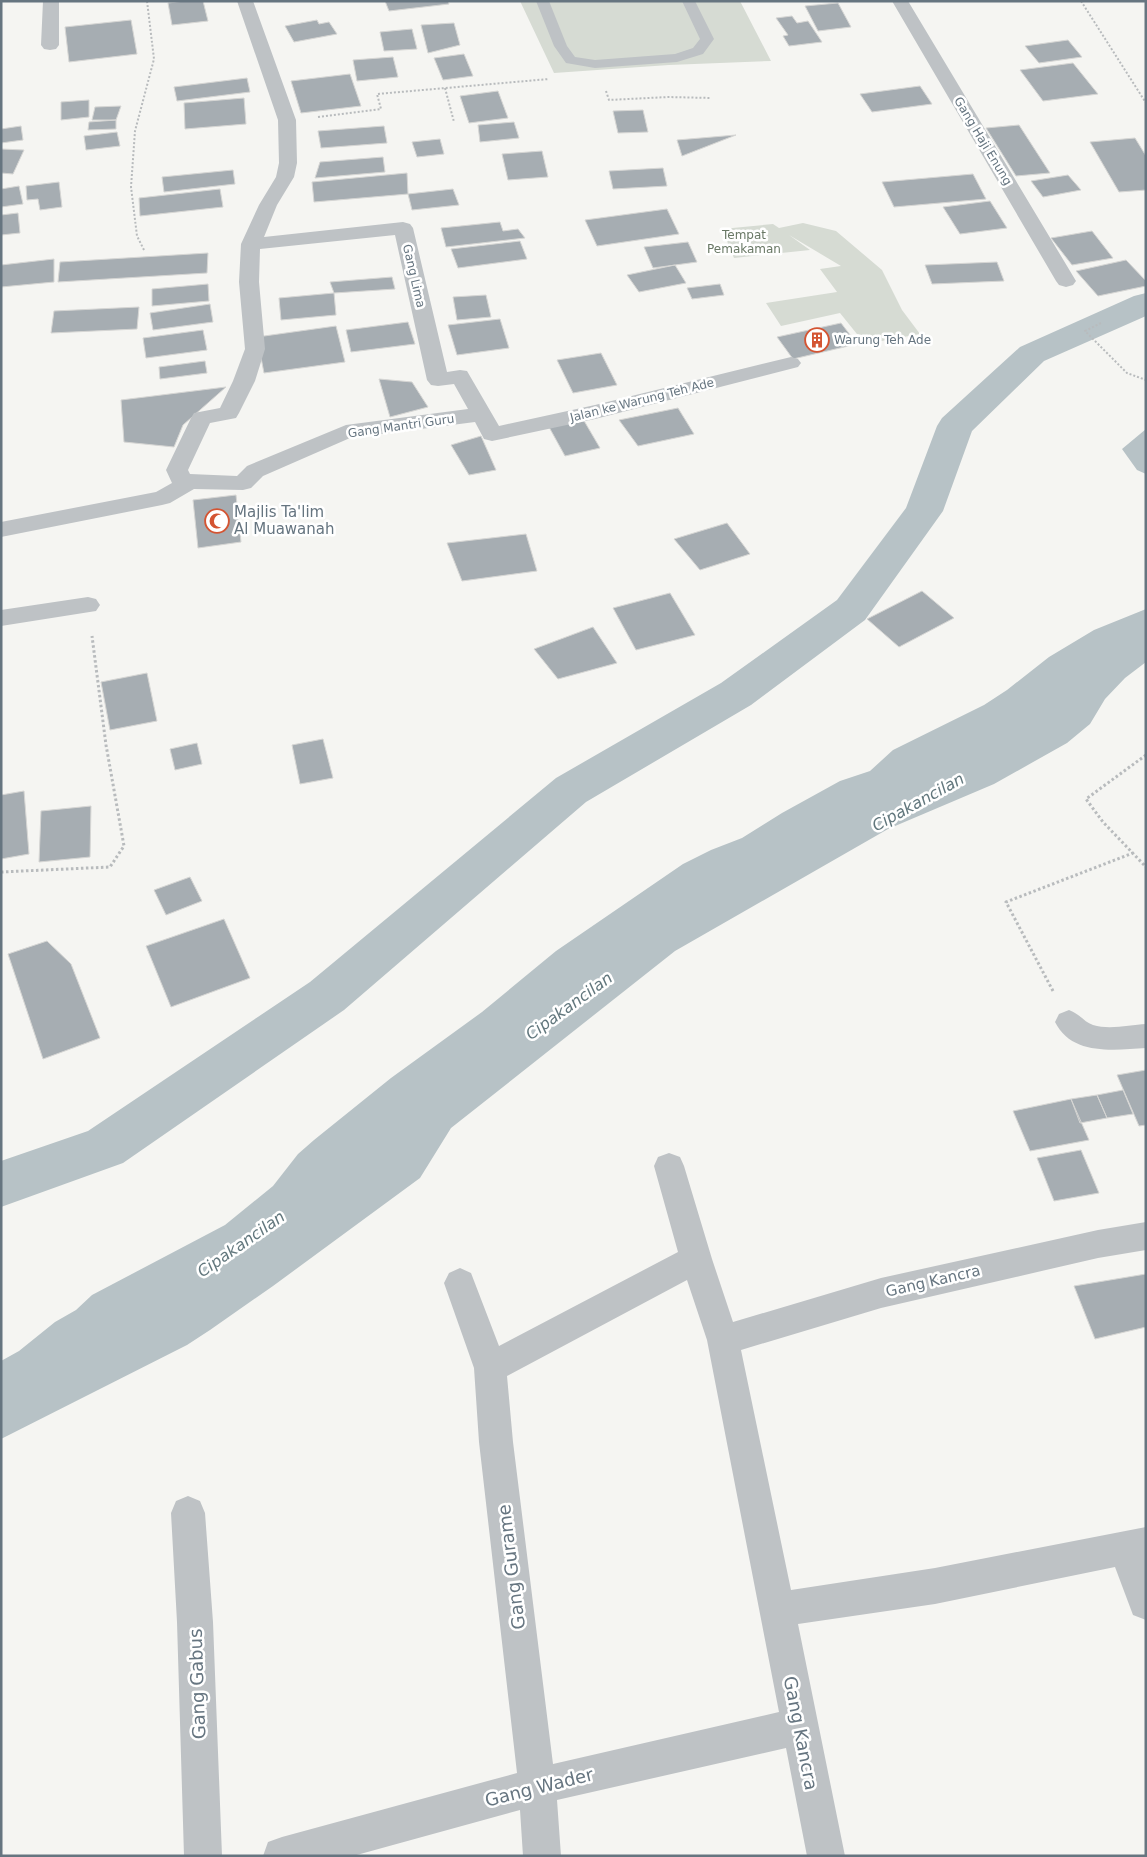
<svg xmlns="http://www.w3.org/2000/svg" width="1147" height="1857" viewBox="0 0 1147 1857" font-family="'DejaVu Sans',sans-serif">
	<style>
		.green { fill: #d6dbd3 }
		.water { fill: #b7c2c6 }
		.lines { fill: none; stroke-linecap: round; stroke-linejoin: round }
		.canal { fill: #b7c2c6; fill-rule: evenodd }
		.building { fill: #a6adb2; stroke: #d6d6d4 }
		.path-far1 { stroke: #b8bbbd; stroke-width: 2; stroke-dasharray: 2 2; stroke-linecap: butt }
		.path { stroke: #b8bbbd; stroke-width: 3; stroke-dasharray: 2.5 2.5; stroke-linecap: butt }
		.lane { fill: #bec2c5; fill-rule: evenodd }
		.street { fill: #bec2c5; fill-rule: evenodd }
		.labels { text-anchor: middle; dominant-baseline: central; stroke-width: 5; stroke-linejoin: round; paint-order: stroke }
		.far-street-label { font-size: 12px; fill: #667580; stroke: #fff }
		.far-park-label { font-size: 12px; fill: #697865; stroke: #fff }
		.far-poi-label { font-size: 12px; fill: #667580; stroke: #fff; text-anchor: start }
		.poi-label { font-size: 15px; fill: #667580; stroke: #fff; text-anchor: start }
		.street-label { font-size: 15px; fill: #667580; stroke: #fff }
		.water-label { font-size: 16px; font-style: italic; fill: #62777d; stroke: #fff }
		.near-street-label { font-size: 18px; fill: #667580; stroke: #fff }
	</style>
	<rect width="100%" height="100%" fill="#f5f5f2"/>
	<path class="green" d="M520 1H740L771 61 669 65 554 73Z
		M803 223 836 231 882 270 902 310 920 334 865 344 840 313 781 326 766 303 837 292 820 269 841 266 789 235 810 250 734 258 722 229 773 224 779 228Z"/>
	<path class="water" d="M1146 429V474L1137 470 1122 449Z
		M1146 609V662L1125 678 1105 699 1090 724 1067 743 994 784 888 829 675 951 451 1128 420 1178 273 1286 210 1330 187 1345 1 1439V1361L19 1351 55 1322 76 1310 92 1295 225 1225 273 1186 298 1154 314 1140 391 1078 482 1012 556 951 683 864 711 850 742 838 782 813 840 781 870 771 893 750 984 705 1007 690 1049 657 1094 630Z"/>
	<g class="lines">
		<path class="canal" d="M1146 293V316L1044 361 972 431 943 511 865 620 751 705 586 802 344 1010 123 1163 1 1207V1161L88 1131 310 982 556 778 721 683 837 600 906 508 937 426 942 418 1020 347 1134 296Z"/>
	</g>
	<path class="building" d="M185 1H203L208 21 172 25 168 3Z
		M385 1H448L449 4 389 11Z
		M838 3 851 27 818 31 805 6Z
		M792 16 797 23 808 21 822 42 789 46 783 36 788 35 776 18Z
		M131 20 137 54 69 62 65 27Z
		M317 20 319 24 329 22 337 34 294 42 285 26Z
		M454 23 460 45 428 53 421 25Z
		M412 29 417 49 384 51 380 32Z
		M1068 40 1082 57 1039 63 1025 46Z
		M464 54 473 76 443 80 434 58Z
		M393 57 398 77 357 81 353 60Z
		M1073 63 1098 94 1043 101 1020 70Z
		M350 74 361 106 301 113 291 81Z
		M247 78 250 92 177 101 174 87Z
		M920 86 932 104 872 112 860 94Z
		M498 91 508 118 469 123 460 96Z
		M244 98 246 124 185 129 184 103Z
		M89 100V117L61 120V102Z
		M121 106 116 120H92L95 107Z
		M643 110 648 132 618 133 613 111Z
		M116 120V129L88 130 89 122Z
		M514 122 519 138 480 142 478 125Z
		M1019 125 1050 173 1016 176 986 128Z
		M21 126 23 140 1 143V129Z
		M384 126 387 143 321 148 318 131Z
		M117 132 120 146 86 150 84 136Z
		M736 135 682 156 677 140Z
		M1135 138 1146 156V190L1119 192 1090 142Z
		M440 139 444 154 417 157 412 142Z
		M1 149 24 150 13 174 1 173Z
		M542 151 548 177 508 180 502 154Z
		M383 157 385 172 315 178 320 162Z
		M663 168 667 186 613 189 609 171Z
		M233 170 235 184 164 192 162 177Z
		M407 173 408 194 314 202 312 182Z
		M973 174 986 199 894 207 882 182Z
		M1068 175 1081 190 1043 197 1031 181Z
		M59 182 62 207 40 210 38 199 27 200 26 186Z
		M19 186 23 204 1 207V189Z
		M220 189 223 207 140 216 139 198Z
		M453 189 459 205 412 210 408 194Z
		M990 201 1007 228 960 234 943 207Z
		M667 209 679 234 597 246 585 220Z
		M18 213 20 233 1 235V215Z
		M500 222 503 231 518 229 525 238 446 247 441 228Z
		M1092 231 1113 258 1072 265 1051 238Z
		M520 241 527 259 458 268 451 249Z
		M688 242 697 262 653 268 644 247Z
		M208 253 207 273 58 282 60 262Z
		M54 259V282L1 287V265Z
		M1126 260 1146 281V286L1098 296 1076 271Z
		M997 262 1004 281 932 284 925 265Z
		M675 265 686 283 639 292 627 275Z
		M392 277 395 289 334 293 330 282Z
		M208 284 209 301 152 306V289Z
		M720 284 724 295 692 299 687 288Z
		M334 293 336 315 281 320 279 298Z
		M486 295 491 317 457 320 453 297Z
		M210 304 213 322 153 330 150 313Z
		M139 307 137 329 51 333 54 311Z
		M500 319 509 348 457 355 448 325Z
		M408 322 415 344 351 352 346 330Z
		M841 323 857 344 793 359 777 337Z
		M336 326 345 362 264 373 257 337Z
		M203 330 207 350 146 358 143 338Z
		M601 353 617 385 573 393 557 360Z
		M205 361 207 373 160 379 159 367Z
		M379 379 412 382 428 407 390 417Z
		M226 387 183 425 174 447 124 442 121 400Z
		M678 408 694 434 638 446 619 420Z
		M583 419 600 448 565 456 549 427Z
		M481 436 496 470 469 475 451 445Z
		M236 495 241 542 198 548 193 500Z
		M727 523 750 554 700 570 674 539Z
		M526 534 537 571 462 581 447 543Z
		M922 591 954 618 899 647 867 619Z
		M670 593 695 635 636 650 613 608Z
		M593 627 617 663 558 679 534 649Z
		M147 673 157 721 110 730 101 682Z
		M323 739 333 778 300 784 292 745Z
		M197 743 202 764 175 770 170 749Z
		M24 791 29 854 1 859V795Z
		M91 806 90 857 39 862 41 811Z
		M190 877 202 901 166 915 154 890Z
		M224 919 250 978 171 1007 146 946Z
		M47 941 71 964 100 1038 43 1059 8 954Z
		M1146 1070V1125L1139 1126 1117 1075Z
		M1123 1090 1133 1114 1107 1118 1097 1095Z
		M1097 1095 1107 1118 1080 1123 1071 1099Z
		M1071 1099 1089 1140 1030 1151 1013 1111Z
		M1081 1150 1099 1193 1054 1201 1037 1158Z
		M1146 1274V1327L1095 1339 1074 1286Z"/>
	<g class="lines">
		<path class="path-far1" d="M1081 1 1146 103
			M445 88 454 122
			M606 91 609 100 668 97 711 98
			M318 117 381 109 377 94 549 79
			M144 250 137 236 131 187 135 131 154 59 147 1
			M1101 323 1085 331 1127 373 1146 380"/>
		<path class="path" d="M1146 755 1086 799 1103 822 1146 867
			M1 872 110 867 124 846 106 745 92 636
			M1053 991 1006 902 1133 853"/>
		<path class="lane" d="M536 1H549L567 46 575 57 595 60 675 54 693 48 700 39 682 1H695L714 39 703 54 677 62 595 68 566 63 554 46Z"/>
		<path class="street" d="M43 1H59V45L56 49 50 50 44 49 41 45Z
			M237 1H253L296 120 297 163 294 177 277 205 264 237 403 222 410 224 413 228 447 372 460 370 467 371 499 426 595 405 791 357 798 359 801 363 798 367 595 419 492 441 484 439 475 422 350 438 263 476 251 488 243 490 194 489 170 503 162 505 1 537V522L156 492 172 483 166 470 191 418 194 413 220 408 233 381 245 349 239 282 241 244 259 205 276 177 279 163 278 120ZM395 235 427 380 431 385 438 386 454 384 468 409 346 425 247 466 237 476 190 474 188 470 210 423 236 418 239 413 255 381 265 349 259 282 260 249Z
			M892 1H908L1076 281 1073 285 1066 287 1059 285 1056 281Z
			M88 597 96 599 100 605 96 611 1 626V610Z
			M1069 1010C1080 1014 1084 1022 1093 1025 1109 1030 1130 1025 1146 1024V1048C1114 1050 1072 1056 1055 1022L1059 1014Z
			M669 1153 680 1157 684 1166 712 1259 733 1322 881 1278 1098 1230 1146 1222V1250L1098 1258 881 1308 741 1350 791 1590 935 1568 1146 1527V1620L1133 1615 1115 1567 935 1604 798 1624 845 1856H807L786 1748 557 1800 561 1856H523L520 1810 353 1856H263L268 1842 282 1837 517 1773 479 1442 474 1368 444 1283 449 1273 460 1268 471 1273 499 1346 678 1252 654 1166 658 1157ZM687 1280 707 1340 779 1712 553 1764 513 1442 507 1376Z
			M188 1496 200 1501 205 1513 213 1622 222 1856H184L177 1622 171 1513 176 1501Z"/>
	</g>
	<defs>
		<g id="building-ring" transform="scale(1.25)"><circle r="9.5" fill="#fff" stroke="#d45432" stroke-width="1.5"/><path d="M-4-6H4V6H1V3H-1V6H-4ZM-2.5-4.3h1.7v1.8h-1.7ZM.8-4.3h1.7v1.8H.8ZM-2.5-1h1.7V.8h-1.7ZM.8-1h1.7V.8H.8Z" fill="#d45432"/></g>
		<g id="mosque-ring" transform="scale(1.25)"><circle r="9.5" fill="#fff" stroke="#d45432" stroke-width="1.5"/><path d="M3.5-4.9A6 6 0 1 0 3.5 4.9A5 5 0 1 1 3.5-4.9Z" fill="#d45432"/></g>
	</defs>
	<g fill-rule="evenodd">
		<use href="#building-ring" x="817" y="340"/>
		<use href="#mosque-ring" x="217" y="521"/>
	</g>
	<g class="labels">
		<g class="far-street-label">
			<text transform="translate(983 141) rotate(59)">Gang Haji Enung</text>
			<text transform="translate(414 276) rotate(77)">Gang Lima</text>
			<text transform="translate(642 400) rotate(-14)">Jalan ke Warung Teh Ade</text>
			<text transform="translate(401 426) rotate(-8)">Gang Mantri Guru</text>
		</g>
		<g class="far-park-label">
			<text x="744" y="235">Tempat<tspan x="744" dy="14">Pemakaman</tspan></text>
		</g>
		<g class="far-poi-label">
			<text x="834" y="340">Warung Teh Ade</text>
		</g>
		<g class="poi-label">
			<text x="234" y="512">Majlis Ta'lim<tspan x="234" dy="17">Al Muawanah</tspan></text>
		</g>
		<g class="street-label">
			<text transform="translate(933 1281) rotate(-13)">Gang Kancra</text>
		</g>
		<g class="water-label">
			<text transform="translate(918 802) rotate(-29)">Cipakancilan</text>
			<text transform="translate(569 1006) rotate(-36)">Cipakancilan</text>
			<text transform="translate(241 1244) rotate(-35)">Cipakancilan</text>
		</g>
		<g class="near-street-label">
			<text transform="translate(511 1567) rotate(-97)">Gang Gurame</text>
			<text transform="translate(197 1684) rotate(-92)">Gang Gabus</text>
			<text transform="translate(801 1733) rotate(79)">Gang Kancra</text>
			<text transform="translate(539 1787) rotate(-14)">Gang Wader</text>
		</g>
	</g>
	<rect width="1147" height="1857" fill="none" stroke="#667580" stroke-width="5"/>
</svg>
